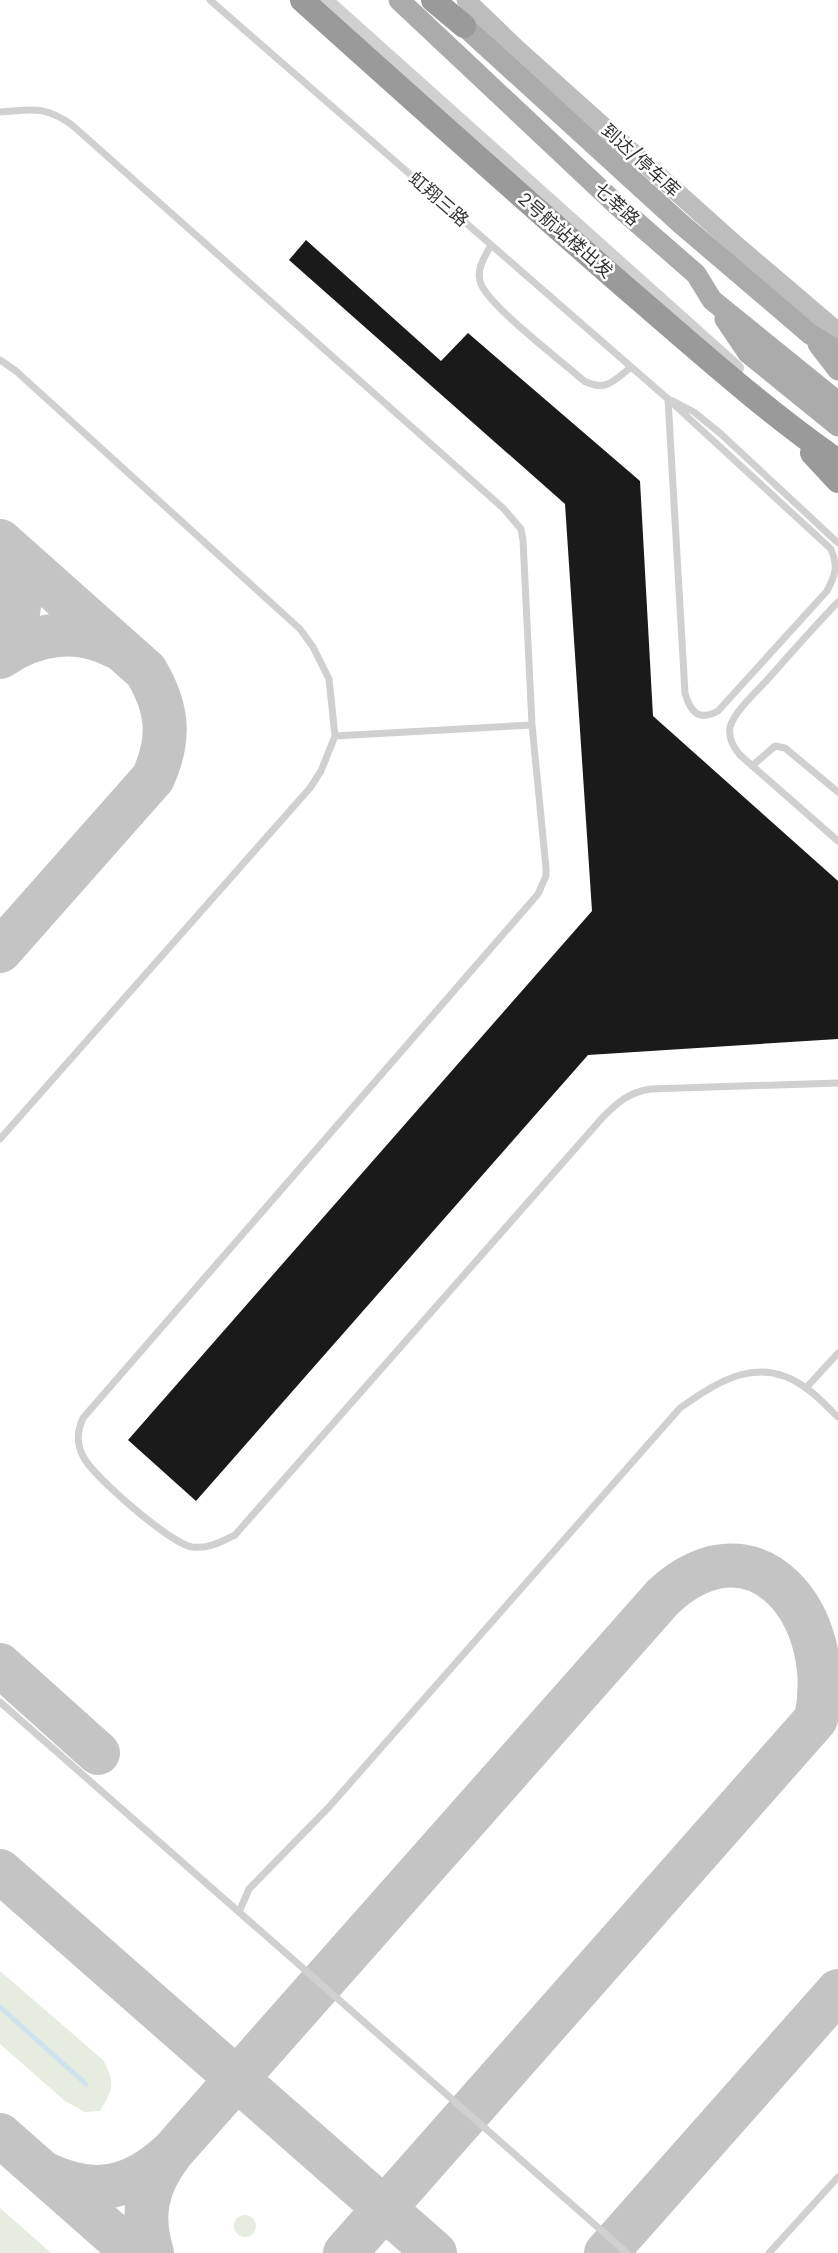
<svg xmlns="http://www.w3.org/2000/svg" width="838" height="2253" viewBox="0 0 838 2253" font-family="Poppins,'Noto Sans SC',sans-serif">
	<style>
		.green { fill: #e6ecdf }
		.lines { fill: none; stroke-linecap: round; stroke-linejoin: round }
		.stream { stroke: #cfe2ee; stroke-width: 5 }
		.taxiway { stroke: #c4c4c4; stroke-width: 44 }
		.building { fill: #1a1a1a }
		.lane { stroke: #d0d0d0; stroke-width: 7 }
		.street { stroke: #d0d0d0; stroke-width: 14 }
		.secondary { stroke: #bdbdbd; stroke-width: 19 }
		.primary { stroke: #ababab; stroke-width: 21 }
		.highway { stroke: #9a9a9a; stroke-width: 24 }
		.labels { text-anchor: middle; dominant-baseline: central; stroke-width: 5; stroke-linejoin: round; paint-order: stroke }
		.street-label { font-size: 18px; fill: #333; stroke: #fff }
	</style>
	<rect width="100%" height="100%" fill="#fff"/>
	<path class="green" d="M0 1971 103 2060C116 2083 113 2089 100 2111L85 2112 65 2101 0 2044Z
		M0 2208 51 2253H0Z
		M234 2226a11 11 0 1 1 22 0a11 11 0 1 1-22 0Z"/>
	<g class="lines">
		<path class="stream" d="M0 2007 86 2084"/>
		<path class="taxiway" d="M0 541 146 671C168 708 171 738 153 778L0 951
			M0 653C24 622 27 578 3 545
			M0 657C35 633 77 626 116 647
			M0 1665 98 1753
			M0 1871 435 2253
			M0 2135 134 2253
			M48 2175C96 2197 133 2188 171 2153
			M152 2253C140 2213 147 2185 172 2152L663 1597C755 1512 838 1615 816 1719L345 2253
			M606 2253 838 1991"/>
	</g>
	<path class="building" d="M306 240 441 361 468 333 640 481 653 716 838 881V1039L588 1055 196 1501 128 1440 592 911 565 504 289 260Z"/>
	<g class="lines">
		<path class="lane" d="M210 0 668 399 831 549C838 566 836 574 827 591L718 711C698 722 690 711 685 693L668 399
			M0 112C32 110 44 105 72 125L503 508 521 529 523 540 532 725 546 868V876L538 894 83 1418C77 1432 76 1443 84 1458 94 1477 171 1544 192 1547 209 1549 221 1542 235 1535L603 1117C618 1102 628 1093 650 1089L838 1083
			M491 245C485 256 475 271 481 284 490 307 563 362 584 381 606 392 614 381 631 367
			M0 360 16 371 300 629 313 647 329 679 335 736 321 771 310 788 0 1139
			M673 401 694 412 721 434 838 543
			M838 602C814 627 791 653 768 679 757 691 734 712 730 727 728 738 734 748 740 755L838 841
			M335 736 532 725
			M752 766 775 746 785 748 838 792
			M806 1388 838 1353
			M0 1702 627 2253
			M239 1912 249 1889 329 1807 680 1408C720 1380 760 1354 806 1388 818 1396 828 1408 838 1417
			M769 2253 838 2177"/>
		<path class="street" d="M326 0 737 368"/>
		<path class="secondary" d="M466 0 517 49 737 246 838 332"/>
		<path class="primary" d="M399 0 618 206 696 274 712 300 838 402
			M464 26 680 223 810 334 838 351
			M725 319 748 353 838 426
			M818 344 838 370"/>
		<path class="highway" d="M302 0C410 97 518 194 627 289 696 348 763 409 838 461
			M433 0 464 26
			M812 453 838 481"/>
	</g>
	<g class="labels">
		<g class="street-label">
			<text transform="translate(641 160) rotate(42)">到达/停车库</text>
			<text transform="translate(439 199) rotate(41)">虹翔三路</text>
			<text transform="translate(617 204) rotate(42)">七莘路</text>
			<text transform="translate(566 235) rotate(41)">2号航站楼出发</text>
		</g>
	</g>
</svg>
